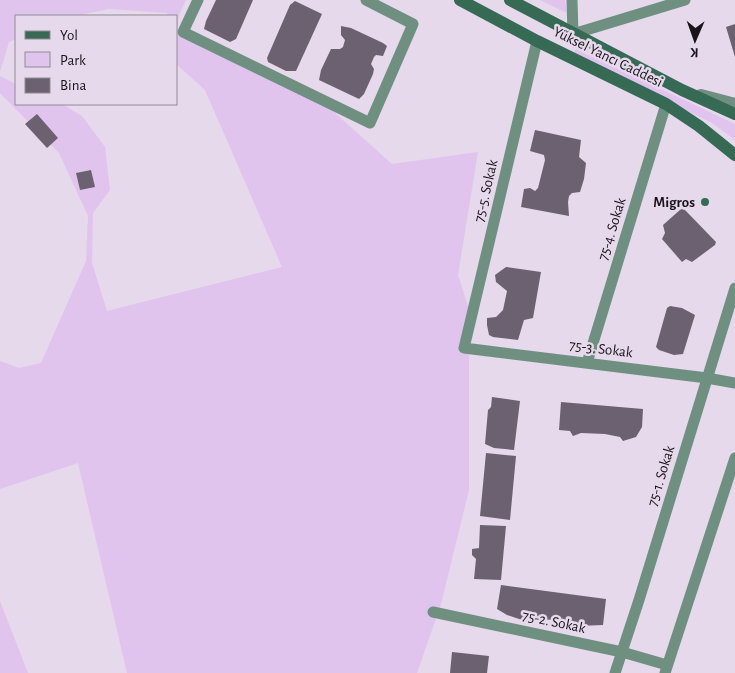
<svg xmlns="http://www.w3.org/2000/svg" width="735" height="673" viewBox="0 0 735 673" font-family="'Alegreya Sans',sans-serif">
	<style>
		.green { fill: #e0c4ed }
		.building { fill: #6c6171 }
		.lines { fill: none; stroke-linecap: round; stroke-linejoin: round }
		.minor { stroke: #6f9080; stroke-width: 11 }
		.tertiary { stroke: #6f9080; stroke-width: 12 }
		.secondary { stroke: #376a54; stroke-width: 12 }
		.poi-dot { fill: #336b53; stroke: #e5d9eb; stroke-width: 2 }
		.labels { text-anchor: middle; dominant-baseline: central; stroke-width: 5; stroke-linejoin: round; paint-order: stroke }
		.street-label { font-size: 15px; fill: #18141a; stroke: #e5d9eb }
		.poi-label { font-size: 15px; font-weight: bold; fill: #18141a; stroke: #e5d9eb; text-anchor: end }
	</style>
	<rect width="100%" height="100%" fill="#e5d9eb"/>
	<path class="green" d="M0 0H186L179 15 177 34 326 105 392 164 478 152 458 275 469 309V490L441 604 417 673H127L78 463 0 489V361L19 368 41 363 86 261 88 216 59 153 0 93V76L16 84V104H62L82 116 105 147 110 190 93 213 92 263 107 311 282 267 205 90 176 64V16H167V13L109 9 76 16H16V39L9 42 0 72Z
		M540 0H565L567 13Z
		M576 49 735 124V140L712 123 573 54Z
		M0 601 28 673H0Z"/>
	<path class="building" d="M216 0H253L236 39 230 42 204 29 206 21Z
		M295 1 322 14 296 71H286L268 62 267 58 290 5Z
		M735 24V57L726 27Z
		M341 26 351 28 383 43 387 46 383 56 376 55 374 57 371 64 374 69 373 74 364 94 359 99 319 80 321 70 331 49H340L343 47 345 40 341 35Z
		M37 114 58 138 47 148 25 124Z
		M535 130 581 140 579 157 586 163 584 179 580 192 572 193 569 196 568 202 569 216 521 207 524 189 530 188 535 191 538 188 545 160 544 155 530 151Z
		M91 170 95 187 80 190 76 173Z
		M681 209 685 210 716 242 715 245 692 262 686 259 682 262 662 239 665 233 663 225Z
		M506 267 541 272 533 318 524 320 518 340 493 337 489 335 487 325V318L496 317 503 310 507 291 496 282 495 275Z
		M670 306 682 308 695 315 683 354 674 355 659 350 656 347 667 308Z
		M492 397 520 401 514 450 494 448 485 444 488 410 491 407Z
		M561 402 643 409 642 427 636 437 623 441 620 437 605 434 581 433 573 436 570 431 559 430Z
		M486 453 516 456 510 520 480 516Z
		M480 525 506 526 501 580 474 579 476 559 472 555V549L479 548Z
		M501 585 606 599 603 625 577 626 570 622 534 618 528 622 507 615 497 609Z
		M452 652 489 656 487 673H450Z"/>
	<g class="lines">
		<path class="minor" d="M198 0 183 32 370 123 413 24 366 0
			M572 0 573 34 685 0
			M537 41 464 348 707 378 735 383
			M587 363 666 104
			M433 612 622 652 667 665
			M615 673 639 600 735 288
			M665 673 735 458"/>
		<path class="tertiary" d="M701 95 735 104"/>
		<path class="secondary" d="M460 0 537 41 666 104 699 126 735 155
			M510 0 682 90 735 114"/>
	</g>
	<circle class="poi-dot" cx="705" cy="202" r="5"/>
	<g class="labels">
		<g class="street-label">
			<text transform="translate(608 57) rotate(26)">Yüksel Yancı Caddesi</text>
			<text transform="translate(486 191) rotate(-77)">75-5. Sokak</text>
			<text transform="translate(612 229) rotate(-73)">75-4. Sokak</text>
			<text transform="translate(601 349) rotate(7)">75-3. Sokak</text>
			<text transform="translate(661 476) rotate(-73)">75-1. Sokak</text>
			<text transform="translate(554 622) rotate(12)">75-2. Sokak</text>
		</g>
		<g class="poi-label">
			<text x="695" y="202">Migros</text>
		</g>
	</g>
	<rect x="15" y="15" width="162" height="90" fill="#e5d9eb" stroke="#938a97"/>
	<rect x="25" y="31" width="25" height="8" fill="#376a54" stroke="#938a97"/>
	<text x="60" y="40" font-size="15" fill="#18141a">Yol</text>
	<rect x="25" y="52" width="25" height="15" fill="#e0c4ed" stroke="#938a97"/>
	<text x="60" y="65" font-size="15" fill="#18141a">Park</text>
	<rect x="25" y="78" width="25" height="15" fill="#6c6171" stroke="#938a97"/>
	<text x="60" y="90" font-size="15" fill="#18141a">Bina</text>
	<g transform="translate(695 40) rotate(182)" stroke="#e5d9eb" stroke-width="4" paint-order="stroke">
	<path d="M0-4L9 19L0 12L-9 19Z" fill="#18141a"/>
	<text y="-8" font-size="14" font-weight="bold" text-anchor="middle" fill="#18141a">K</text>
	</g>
</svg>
